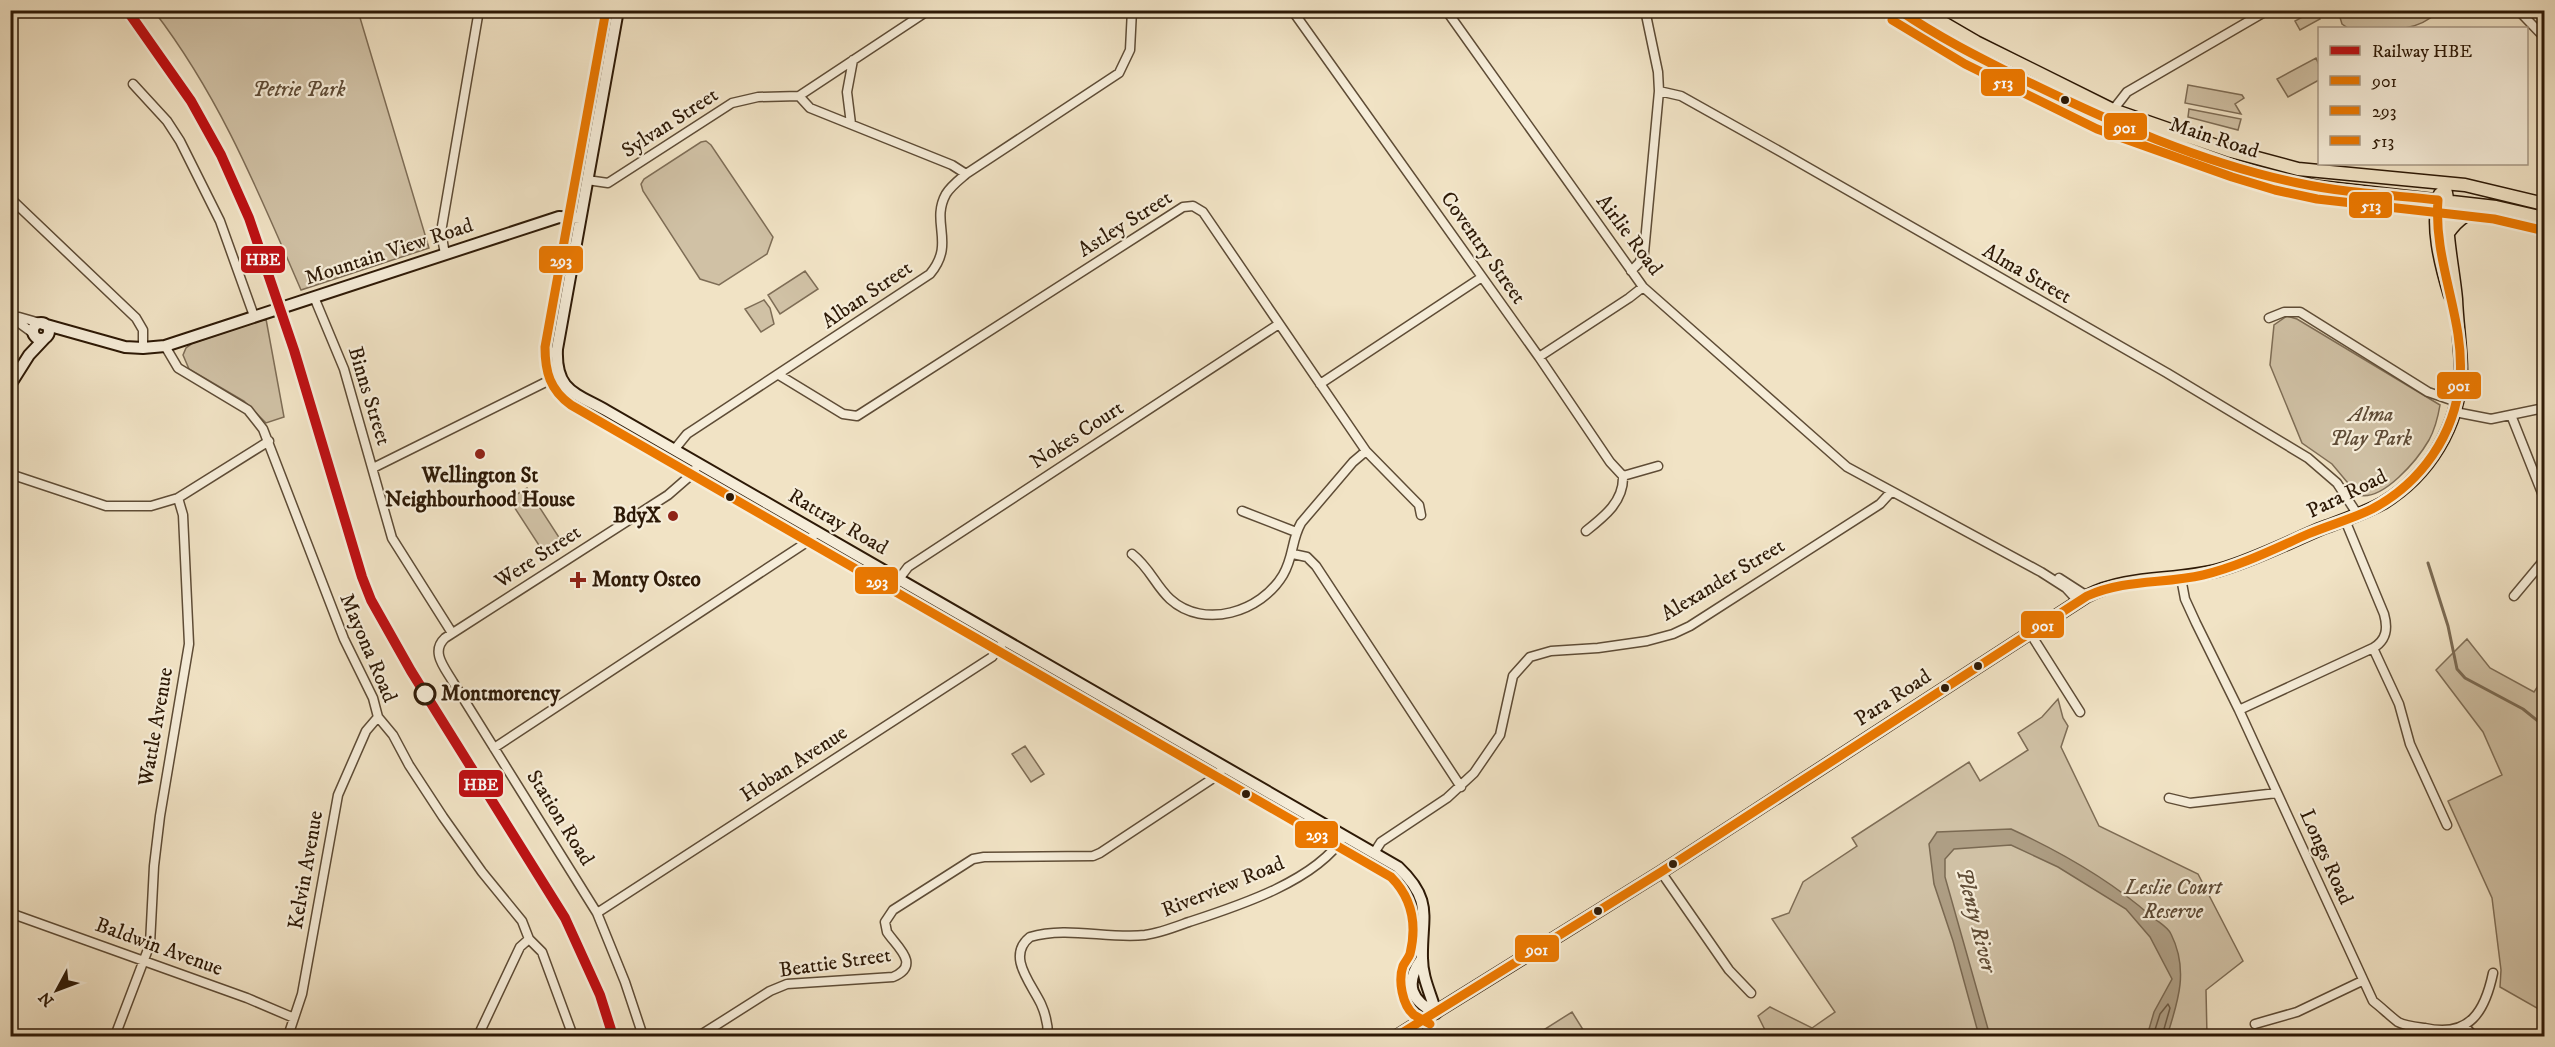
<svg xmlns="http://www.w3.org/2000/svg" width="2555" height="1047" viewBox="0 0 2555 1047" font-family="'IM FELL DW Pica',serif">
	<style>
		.green { fill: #d0c1a5; stroke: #7e6d56; stroke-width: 1.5 }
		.water { fill: #ae9e84; stroke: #7a6952; stroke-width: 1.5 }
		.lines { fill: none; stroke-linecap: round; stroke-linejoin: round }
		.shore { stroke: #6e5c45; stroke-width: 1.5 }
		.stream { stroke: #7a6952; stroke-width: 3 }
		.street-casing { stroke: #5e4c36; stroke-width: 11 }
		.secondary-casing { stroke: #2d1906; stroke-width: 14 }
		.primary-casing { stroke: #2d1906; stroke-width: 15 }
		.street { stroke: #f6edd9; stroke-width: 8 }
		.secondary { stroke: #f6edd9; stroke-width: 10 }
		.primary { stroke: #f1e3c5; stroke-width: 12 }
		.bus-1-casing { stroke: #f6edd9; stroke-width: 14 }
		.bus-2-casing { stroke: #f6edd9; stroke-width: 14 }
		.bus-3-casing { stroke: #f6edd9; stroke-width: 14 }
		.bus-1 { stroke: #ea7801; stroke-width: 9 }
		.bus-2 { stroke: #ea7801; stroke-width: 9 }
		.bus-3 { stroke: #ea7801; stroke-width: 9 }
		.rail-1-casing { stroke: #f6edd9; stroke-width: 15 }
		.rail-1 { stroke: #be1014; stroke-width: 10 }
		.bus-dot { fill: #2d1906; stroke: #f6edd9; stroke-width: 2 }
		.poi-dot { fill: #8f2418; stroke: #f6edd9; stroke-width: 2 }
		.stop-dot { fill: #f6edd9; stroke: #2d1906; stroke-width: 3 }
		.labels { text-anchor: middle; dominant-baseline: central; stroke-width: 4.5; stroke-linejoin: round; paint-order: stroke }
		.park-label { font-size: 21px; font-style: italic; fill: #5e4b36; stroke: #f6edd9 }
		.street-label { font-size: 21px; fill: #2d1906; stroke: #f6edd9 }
		.poi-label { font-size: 21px; font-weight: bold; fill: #2d1906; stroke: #f6edd9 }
		.stop-label { font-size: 21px; font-weight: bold; fill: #2d1906; stroke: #f6edd9; text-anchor: start }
		.water-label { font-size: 22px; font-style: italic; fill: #614e38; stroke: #f6edd9 }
		.line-badge { stroke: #f6edd9; stroke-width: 2 }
		.badge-label { font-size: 16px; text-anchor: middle; font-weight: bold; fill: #fff }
	</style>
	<rect width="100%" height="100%" fill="#f1e3c5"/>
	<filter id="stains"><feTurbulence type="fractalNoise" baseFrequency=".00333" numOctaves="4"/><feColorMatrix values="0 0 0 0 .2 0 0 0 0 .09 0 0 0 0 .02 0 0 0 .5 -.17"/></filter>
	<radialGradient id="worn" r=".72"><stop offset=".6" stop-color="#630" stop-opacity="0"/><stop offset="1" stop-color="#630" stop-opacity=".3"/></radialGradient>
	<path class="green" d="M2315 10 2320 19 2300 30 2295 21Z
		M154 11H358L429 248 301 290C258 191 220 97 154 11Z
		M2338 11V10L2439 11C2413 36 2382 29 2348 28L2342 24Z
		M2316 58 2319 65V80L2288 97 2277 79Z
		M2188 85 2242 95 2244 98 2235 104 2241 114 2185 103Z
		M2189 109 2241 119 2238 130 2188 117Z
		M706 141 711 145 773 237 767 254 719 285 700 279 643 191 641 184 644 179 701 142Z
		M805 271 818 289 780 314 768 295Z
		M764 300 770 308 774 324 761 332 745 309Z
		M2287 316 2297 319 2440 405C2438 417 2435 429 2429 440 2418 459 2383 502 2358 495L2332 464 2302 443 2270 365 2274 325Z
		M266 319 284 417 266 423 244 401 189 369 183 355 186 348 193 343Z
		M527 488 562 542 544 553 509 499Z
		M2467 639 2490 668 2534 692 2544 677V1012L2500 987 2501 970 2492 898 2448 801 2502 775 2483 732 2436 670Z
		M2058 699 2063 718 2068 726 2061 747 2099 826 2198 874 2243 961 2206 990 2207 1036H1768L1758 1016 1770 1007 1812 1028 1835 1012 1772 919 1789 913 1803 882 1857 846 1852 838 1969 762 1980 781 2028 750 2018 733 2042 717Z
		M1025 746 1044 774 1031 782 1012 754Z
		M1572 1012 1587 1036H1534Z"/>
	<path class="water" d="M2011 829C2061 852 2109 879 2151 916 2157 921 2168 927 2171 934 2189 970 2178 1002 2167 1036H2147L2154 1012 2172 979 2150 937 2126 909 2058 867 2011 845 1954 849 1945 859V877L1990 1036H1979L1953 941 1934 884 1929 844 1937 832Z"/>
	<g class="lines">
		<path class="shore" d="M2153 1036 2160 1014 2168 1004 2170 1008 2162 1036"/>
		<path class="stream" d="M2428 563 2448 626 2457 669 2465 678 2523 709 2544 726"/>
		<g class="street-casing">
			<path id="street" d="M1292 10 1539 357 1610 462 1623 476 1658 466
				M1446 10 1643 287 1847 467 2041 572 2066 588 2078 601
				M2518 10 2544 37
				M133 84 167 121 180 141 220 221 254 316
				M1659 91 1681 96 1781 152 2167 373 2308 458 2337 483 2358 515
				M799 96 810 108 952 165 966 174
				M2113 110 2127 92 2268 10
				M851 124 847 92 853 60
				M587 180 608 183 732 103 758 97 799 96 929 10
				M10 198 136 318 143 330V348
				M445 254 441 232 479 10
				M1631 271 1639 263 1644 253 1659 91 1658 72 1645 10
				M314 297 344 369 392 538 452 633
				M10 317H19L40 323
				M11 317 33 333
				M2269 318 2284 312H2300L2428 392 2457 402
				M165 346 178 368 248 410 263 429 344 639 373 698 378 717 393 735 409 765 443 817 482 872 522 921 529 939 542 952 573 1036
				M1539 357 1629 298 1643 287
				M779 375 843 414 857 416 1183 207 1193 206 1203 212 1366 451 1419 505 1421 515
				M1320 384 1482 277
				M2455 412 2491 419 2544 408
				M2511 415 2544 498
				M674 450 687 434 930 274C956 243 930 223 946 194 951 186 959 180 966 174L1119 73 1130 50 1132 10
				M373 468 558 376
				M10 474 106 506H151L178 498 269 441
				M1242 511 1296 532
				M1586 531C1605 516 1624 501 1623 476
				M1132 554C1150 568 1155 585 1170 599 1204 630 1261 612 1283 575 1294 556 1291 541 1301 523L1353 462 1366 451
				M1293 554 1307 557 1316 566 1461 787
				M2059 578 2087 596
				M2181 578 2185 599 2196 623 2239 710 2373 1001C2382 1008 2390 1016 2398 1022 2405 1026 2417 1027 2425 1028 2470 1038 2485 1011 2493 973
				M899 579 908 567 1279 324
				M2514 596 2544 560
				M2030 633 2080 712
				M2373 648 2399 704 2410 744 2447 825
				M2239 710 2373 648C2387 640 2388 628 2384 614L2345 520
				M494 748 804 544 817 532
				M2169 798 2190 803 2277 793
				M1374 853 1381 842 1447 798 1474 773 1500 735 1513 676 1530 657 1551 651 1598 648 1647 641 1673 634 1690 626 1880 504 1891 492
				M1661 872 1729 970 1751 993
				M10 913 247 998 294 1018
				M597 913 992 657 1005 640
				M2255 1024 2297 1012 2362 981
				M2465 1027 2474 1036
				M115 1036 150 944 154 866 160 816 189 644 183 515 178 498
				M288 1036 302 994 338 795 366 731 378 717
				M478 1036 520 947 529 939
				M643 1036 625 982 597 913 453 682C445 668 430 652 445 638L668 495 691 475 699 464
				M699 1036 770 991 787 984 893 977C922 965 896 946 887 932L885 922 893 910 973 859 984 857 1093 856 1100 853 1215 777 1224 767
				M1048 1036C1048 1025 1046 1015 1041 1004 1031 983 1006 956 1030 937 1067 926 1107 939 1145 935 1160 933 1175 927 1189 922 1238 906 1316 881 1344 836"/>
		</g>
		<g class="secondary-casing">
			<path id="secondary" d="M618 10 557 349C555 391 575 393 607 411L1398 867C1434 901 1421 917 1422 958 1422 978 1431 994 1436 1013
				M33 331a8 8 0 1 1 16 0a8 8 0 1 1-16 0Z
				M43 324 125 347 143 348 165 346 559 217 580 218
				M10 385 29 355 45 338
				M1421 960C1404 984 1411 1001 1436 1013"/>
		</g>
		<g class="primary-casing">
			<path id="primary" d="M1898 10 1970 53 2102 118 2235 166 2278 179 2319 187 2496 207 2544 218
				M1921 10 1976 42 2113 110 2231 151 2298 169 2465 185 2544 204
				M2440 194C2430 224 2441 265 2450 295
				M2448 233C2459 218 2468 212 2486 209
				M1397 1036 1661 872 2087 596C2128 575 2175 582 2219 570 2254 560 2287 543 2320 529 2341 521 2363 514 2383 503 2429 475 2459 426 2461 372 2461 348 2457 324 2456 299 2454 278 2450 258 2448 236 2447 215 2451 205 2443 183"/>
		</g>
		<use href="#street" class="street"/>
		<use href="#secondary" class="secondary"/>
		<use href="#primary" class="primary"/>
		<g class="bus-1-casing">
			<path id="bus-1" d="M1397 1036 1661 872 2087 596C2125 579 2163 584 2203 575 2240 566 2274 549 2308 534 2329 525 2352 519 2372 509 2421 483 2455 435 2460 379 2465 318 2433 262 2438 200 2391 195 2344 193 2298 183 2201 163 2110 122 2022 79 1980 58 1938 37 1899 10"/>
		</g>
		<g class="bus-2-casing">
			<path id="bus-2" d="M606 10 545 347C545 372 550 390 571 405L1391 877C1412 898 1417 925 1410 954 1408 959 1405 962 1403 966 1398 980 1402 1005 1414 1015 1419 1018 1425 1021 1430 1024"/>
		</g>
		<g class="bus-3-casing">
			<path id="bus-3" d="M1892 20 1965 64 2097 129 2232 177 2275 190 2317 199 2494 219 2541 230"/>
		</g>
		<use href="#bus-1" class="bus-1"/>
		<use href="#bus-2" class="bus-2"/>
		<use href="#bus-3" class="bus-3"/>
		<g class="rail-1-casing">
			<path id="rail-1" d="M127 10 191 101 221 155 249 218 294 350 362 577 371 600 411 671 565 918 600 995 613 1036"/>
		</g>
		<use href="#rail-1" class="rail-1"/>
	</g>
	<g class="bus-dot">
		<circle cx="2065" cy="100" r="5"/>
		<circle cx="730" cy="497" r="5"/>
		<circle cx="1978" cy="666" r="5"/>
		<circle cx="1945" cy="688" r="5"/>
		<circle cx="1246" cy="794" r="5"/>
		<circle cx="1673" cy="864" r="5"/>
		<circle cx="1598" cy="911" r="5"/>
	</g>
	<g class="poi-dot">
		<circle cx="480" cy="454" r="6"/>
		<circle cx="673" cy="516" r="6"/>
		<path d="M575 571h6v6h6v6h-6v6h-6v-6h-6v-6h6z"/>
	</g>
	<circle class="stop-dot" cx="425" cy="694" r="10"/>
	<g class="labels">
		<g class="park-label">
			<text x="299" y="90">Petrie Park</text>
			<text x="2371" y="415">Alma<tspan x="2371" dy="24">Play Park</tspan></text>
			<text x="2173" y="888">Leslie Court<tspan x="2173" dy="24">Reserve</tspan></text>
		</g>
		<g class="street-label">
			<text transform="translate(670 123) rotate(-33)">Sylvan Street</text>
			<text transform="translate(2214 138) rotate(18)">Main Road</text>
			<text transform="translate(1125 224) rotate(-32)">Astley Street</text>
			<text transform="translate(1629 235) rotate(53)">Airlie Road</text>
			<text transform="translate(1483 248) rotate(55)">Coventry Street</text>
			<text transform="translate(389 252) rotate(-18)">Mountain View Road</text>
			<text transform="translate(2027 274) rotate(30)">Alma Street</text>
			<text transform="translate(867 295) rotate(-34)">Alban Street</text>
			<text transform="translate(369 396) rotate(73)">Binns Street</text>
			<text transform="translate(1077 435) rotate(-33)">Nokes Court</text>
			<text transform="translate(2347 494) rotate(-26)">Para Road</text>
			<text transform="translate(838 522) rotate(30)">Rattray Road</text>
			<text transform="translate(538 557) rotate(-33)">Were Street</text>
			<text transform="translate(1723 580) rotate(-31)">Alexander Street</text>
			<text transform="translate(368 648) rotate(67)">Mayona Road</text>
			<text transform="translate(1893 698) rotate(-33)">Para Road</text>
			<text transform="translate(156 727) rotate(-80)">Wattle Avenue</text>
			<text transform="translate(794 764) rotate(-33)">Hoban Avenue</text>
			<text transform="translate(560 818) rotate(58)">Station Road</text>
			<text transform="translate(2326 857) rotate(66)">Longs Road</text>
			<text transform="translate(306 870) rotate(-80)">Kelvin Avenue</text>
			<text transform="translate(1223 887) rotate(-22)">Riverview Road</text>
			<text transform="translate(159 947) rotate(20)">Baldwin Avenue</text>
			<text transform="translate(835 963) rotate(-8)">Beattie Street</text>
		</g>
		<g class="poi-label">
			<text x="480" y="476">Wellington St<tspan x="480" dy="24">Neighbourhood House</tspan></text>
			<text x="661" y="516" text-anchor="end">BdyX</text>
			<text x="592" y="580" text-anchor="start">Monty Osteo</text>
		</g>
		<g class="stop-label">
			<text x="441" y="694">Montmorency</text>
		</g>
		<g class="water-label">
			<text transform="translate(1976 920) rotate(76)">Plenty River</text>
		</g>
	</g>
	<g class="line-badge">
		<rect x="1980" y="68" width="46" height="29" rx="6" fill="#ea7801"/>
		<rect x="2103" y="112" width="45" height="29" rx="6" fill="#ea7801"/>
		<rect x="2348" y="191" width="45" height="28" rx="6" fill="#ea7801"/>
		<rect x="240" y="245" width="46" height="29" rx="6" fill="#be1014"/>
		<rect x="538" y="245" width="46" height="29" rx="6" fill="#ea7801"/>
		<rect x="2436" y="371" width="46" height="29" rx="6" fill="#ea7801"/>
		<rect x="854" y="566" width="45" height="29" rx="6" fill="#ea7801"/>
		<rect x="2020" y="610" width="45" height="29" rx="6" fill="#ea7801"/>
		<rect x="458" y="769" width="46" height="29" rx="6" fill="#be1014"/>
		<rect x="1294" y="820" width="45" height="29" rx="6" fill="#ea7801"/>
		<rect x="1514" y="934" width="46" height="29" rx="6" fill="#ea7801"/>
	</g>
	<g class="badge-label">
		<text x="2003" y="88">513</text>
		<text x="2125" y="133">901</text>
		<text x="2371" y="211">513</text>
		<text x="263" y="265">HBE</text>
		<text x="561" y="266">293</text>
		<text x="2459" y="391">901</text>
		<text x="877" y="587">293</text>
		<text x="2043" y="631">901</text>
		<text x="481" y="790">HBE</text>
		<text x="1317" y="840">293</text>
		<text x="1537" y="955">901</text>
	</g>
	<rect width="2555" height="1047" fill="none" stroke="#f1e3c5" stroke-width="36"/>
	<rect x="12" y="12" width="2531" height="1023" fill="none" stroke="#2d1906" stroke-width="3"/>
	<rect x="18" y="18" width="2519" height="1011" fill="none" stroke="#2d1906" stroke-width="1.5"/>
	<rect x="2318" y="27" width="210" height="138" fill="#f6edd9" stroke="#a69885" stroke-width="1.5"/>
	<rect x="2330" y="46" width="30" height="9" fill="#be1014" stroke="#a69885" stroke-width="1.5"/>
	<text x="2372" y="57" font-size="18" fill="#2d1906">Railway HBE</text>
	<rect x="2330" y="76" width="30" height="9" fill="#ea7801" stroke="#a69885" stroke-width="1.5"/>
	<text x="2372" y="87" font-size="18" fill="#2d1906">901</text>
	<rect x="2330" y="106" width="30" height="9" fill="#ea7801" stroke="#a69885" stroke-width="1.5"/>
	<text x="2372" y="117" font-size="18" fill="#2d1906">293</text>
	<rect x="2330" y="136" width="30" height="9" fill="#ea7801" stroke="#a69885" stroke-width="1.5"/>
	<text x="2372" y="147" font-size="18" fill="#2d1906">513</text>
	<g transform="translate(57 990) rotate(229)" stroke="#f6edd9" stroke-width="4.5" paint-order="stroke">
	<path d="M0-4.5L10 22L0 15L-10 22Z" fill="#2d1906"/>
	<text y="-9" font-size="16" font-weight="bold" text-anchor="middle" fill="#2d1906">N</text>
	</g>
	<rect width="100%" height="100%" filter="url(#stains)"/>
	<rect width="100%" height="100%" fill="url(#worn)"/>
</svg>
